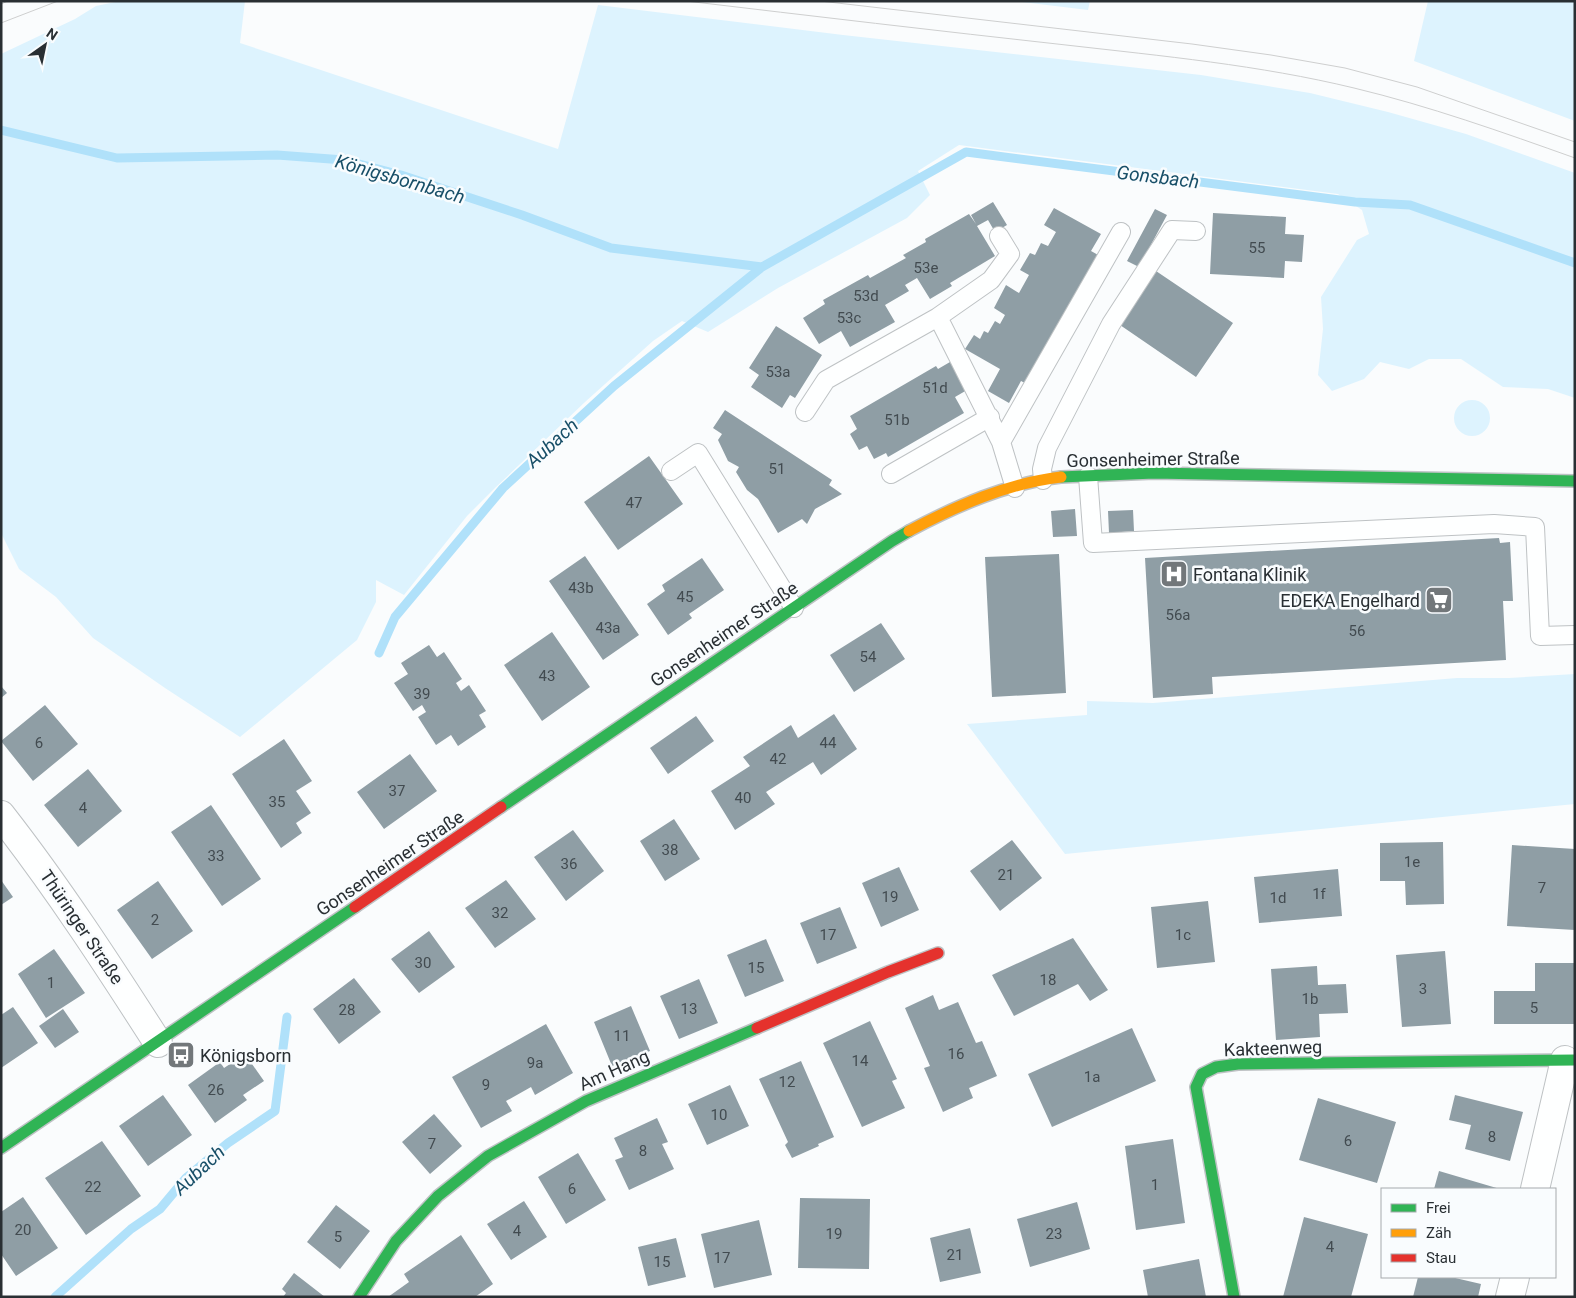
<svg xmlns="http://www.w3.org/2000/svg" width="1576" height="1298" viewBox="0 0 1576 1298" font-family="Roboto,sans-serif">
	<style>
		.green { fill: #ddf3fe }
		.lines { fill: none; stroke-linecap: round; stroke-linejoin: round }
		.stream { stroke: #b0e1fa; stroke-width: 9 }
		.building { fill: #8f9ea5 }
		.lane-casing { stroke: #bec2c4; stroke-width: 20 }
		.street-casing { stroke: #bec2c4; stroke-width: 30 }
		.fast-casing { stroke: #bec2c4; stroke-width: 14 }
		.slow-casing { stroke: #bec2c4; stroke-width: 14 }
		.jam-casing { stroke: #bec2c4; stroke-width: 14 }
		.lane { stroke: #feffff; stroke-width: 18 }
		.street { stroke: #feffff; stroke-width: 28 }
		.fast { stroke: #30b455; stroke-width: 11 }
		.slow { stroke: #ff9f0a; stroke-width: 11 }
		.jam { stroke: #e5322d; stroke-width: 11 }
		.tram { stroke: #cecfcf; stroke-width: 1 }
		.labels { text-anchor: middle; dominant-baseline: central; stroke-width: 5; stroke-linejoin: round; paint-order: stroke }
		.number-label { font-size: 15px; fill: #424b50 }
		.street-label { font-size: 18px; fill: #292f33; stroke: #f9fcfe }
		.poi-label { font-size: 18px; fill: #292f33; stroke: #f9fcfe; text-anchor: start }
		.water-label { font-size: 19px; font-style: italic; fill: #184f68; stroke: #f9fcfe }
	</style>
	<rect width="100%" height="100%" fill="#fafcfd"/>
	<path class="green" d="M120 1H245L240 43 558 149 598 5 843 35 1201 75 1310 93 1388 112 1466 134 1575 173V398L1548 389 1503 387 1461 359H1429L1409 369 1380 362 1364 379 1332 391 1318 375 1323 329 1321 297 1357 240 1369 234 1362 210 1338 194 959 145 918 171 930 195 907 218 778 288 708 332 682 321 653 341 585 402 496 487 467 516 404 595 376 580V602L357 640 240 737 165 688 93 638 56 597 19 569 1 533V54L75 19 96 6Z
		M1013 1H1090L1088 10Z
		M1428 1H1575V121L1414 61Z
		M1454 418a18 18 0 1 1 36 0a18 18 0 1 1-36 0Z
		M1575 674V804L1065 854 967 724 1087 715V701L1153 703 1457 678H1509Z"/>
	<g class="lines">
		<path class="stream" d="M1 130 117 158 277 155 344 160 401 175 522 215 611 248 762 267
			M379 653 395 617 503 488 614 386 762 267 966 152 1355 202 1410 205 1575 263
			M55 1297 131 1229 160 1209 186 1178 228 1143 275 1111 287 1017"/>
	</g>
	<path class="building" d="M993 202 1007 225 995 232 988 220 977 226 995 256 950 283 952 286 930 299 917 278 905 285 909 291 885 305 895 322 850 347 841 331 819 344 803 318 825 304 823 300 868 275 870 278 906 258 903 255 926 242 925 239 969 214 976 224 971 215Z
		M1054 208 1101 234 1091 251 1100 256 1027 384 1021 381 1009 403 988 391 1000 369 965 349 974 335 980 339 984 331 988 333 995 321 1000 324 1005 315 994 308 1006 285 1019 293 1029 275 1020 270 1030 253 1035 255 1041 243 1048 246 1056 232 1044 225Z
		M1155 209 1167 215 1139 267 1127 261Z
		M1213 213 1286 217 1285 234 1304 235 1302 262 1285 261 1284 278 1210 274Z
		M1156 271 1233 323 1196 377 1120 325Z
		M776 326 822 355 795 398 790 395 782 408 751 387 759 375 749 368Z
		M950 362 967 390 955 397 964 413 888 457 886 453 874 459 867 446 859 450 850 434 857 429 850 416 936 366 938 369Z
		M725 410 832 480 829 485 842 494 815 509 807 524 802 519 778 533 758 499 747 490 736 472 739 467 728 461 718 440 722 434 713 428Z
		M649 456 683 504 618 550 584 502Z
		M1075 509 1077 536 1053 537 1051 511Z
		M1133 510 1134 531 1109 533 1108 511Z
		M1499 538 1500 543 1510 542 1513 601H1503L1506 660 1212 677 1213 694 1153 698 1145 558Z
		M1059 554 1066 693 992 697 985 557Z
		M585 556 639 635 603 660 549 581Z
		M702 558 724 590 689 614 692 618 668 635 647 604 665 591 662 585Z
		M881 623 905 659 854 692 830 655Z
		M552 632 590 687 542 721 504 665Z
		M429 645 437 657 444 652 462 679 456 683 461 691 469 685 486 711 479 715 486 727 458 746 451 735 436 745 418 717 426 712 422 705 413 711 394 683 408 674 401 663Z
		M1 686 7 693 1 698Z
		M45 705 78 744 33 781 1 741Z
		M834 714 857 749 821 775 813 762 766 792 775 804 735 830 711 791 750 766 743 757 791 725 798 738Z
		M696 716 714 741 668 774 650 748Z
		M284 739 312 781 296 791 311 813 296 823 302 833 281 848 232 774Z
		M410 754 437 791 384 829 357 792Z
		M88 769 122 811 78 847 44 805Z
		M211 805 261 879 222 906 171 832Z
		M674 819 700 859 665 881 640 841Z
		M573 830 604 871 566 901 534 857Z
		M1012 840 1042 878 1000 911 970 871Z
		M1443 842 1444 904 1406 905 1405 881H1380V843Z
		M1512 845 1575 849V930L1507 926Z
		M899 867 919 910 881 927 862 883Z
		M1338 869 1342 916 1259 923 1254 877Z
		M1 880 13 897 1 905Z
		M506 880 536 919 495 948 465 908Z
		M158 881 193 931 152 959 117 910Z
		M1208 901 1215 962 1157 968 1151 907Z
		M840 907 857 948 817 964 800 923Z
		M429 931 455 967 419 993 391 959Z
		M1073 938 1108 990 1090 1001 1078 984 1014 1016 992 975Z
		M766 939 784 981 745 997 727 955Z
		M54 949 85 993 46 1018 18 974Z
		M1445 951 1451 1024 1402 1027 1396 955Z
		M1535 963H1575V1024H1494V991H1535Z
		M1317 966 1318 985 1346 984 1348 1013 1319 1014 1320 1037 1276 1040 1271 969Z
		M354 978 381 1012 339 1044 313 1009Z
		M699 979 718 1023 679 1039 660 996Z
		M933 995 939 1010 958 1002 976 1043 982 1041 997 1076 969 1088 973 1098 943 1112 924 1068 930 1066 905 1008Z
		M631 1006 650 1051 612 1066 594 1022Z
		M13 1007 38 1043 1 1068V1015Z
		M63 1009 79 1032 55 1048 39 1026Z
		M870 1021 897 1079 892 1081 905 1108 862 1127 823 1043Z
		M546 1024 573 1073 535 1095 531 1087 506 1101 512 1111 481 1128 452 1077Z
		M1132 1028 1156 1081 1052 1127 1028 1074Z
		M245 1054 264 1081 243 1095 247 1100 215 1123 188 1085 220 1062 224 1068Z
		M801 1061 834 1137 818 1144 819 1146 792 1158 785 1145 788 1142 759 1079Z
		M730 1085 749 1126 707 1145 688 1104Z
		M163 1095 192 1135 148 1166 119 1126Z
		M1455 1095 1523 1112 1510 1161 1465 1149 1471 1125 1449 1120Z
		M1318 1098 1396 1122 1377 1183 1299 1160Z
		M434 1114 462 1146 430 1174 402 1142Z
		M657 1118 668 1142 662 1144 674 1169 629 1190 615 1160 623 1157 614 1138Z
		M1173 1139 1185 1223 1136 1230 1125 1146Z
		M102 1141 141 1196 86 1235 45 1178Z
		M578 1153 606 1200 566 1224 538 1177Z
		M1439 1171 1500 1189H1434Z
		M23 1197 58 1248 16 1276 1 1254V1212Z
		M800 1198 870 1199 869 1269 798 1268Z
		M524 1201 547 1237 511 1260 487 1224Z
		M1077 1202 1090 1249 1030 1267 1017 1219Z
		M336 1205 370 1231 340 1269 307 1242Z
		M1304 1217 1368 1234 1351 1297H1283Z
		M759 1220 772 1275 714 1288 701 1234Z
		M970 1228 981 1273 940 1282 930 1238Z
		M461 1235 493 1284 475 1297H388L409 1282 404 1274Z
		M676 1238 686 1277 648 1286 638 1247Z
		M1199 1259 1206 1297H1148L1143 1270Z
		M294 1273 325 1297H283L286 1293 282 1289Z
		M1418 1277H1451L1481 1284 1478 1297H1413Z"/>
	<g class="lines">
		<g class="lane-casing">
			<path id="lane" d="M938 317 991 280 1010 254 999 236
				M805 412 826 380 938 317 1001 442 1015 488
				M1001 442 1121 232
				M671 471 698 453 794 608
				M891 474 990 417
				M1088 476 1093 543 1494 524 1535 527 1540 636 1575 635
				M1043 480 1042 469 1047 448 1111 324 1172 230 1196 231"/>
		</g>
		<g class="street-casing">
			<path id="street" d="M1 815C58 888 108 965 158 1043
				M1535 1189 1565 1060
				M1510 1297 1515 1277"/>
		</g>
		<g class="fast-casing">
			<path id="fast" d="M1061 477 1154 473 1575 481
				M501 807 892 541 909 531
				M1 1148 355 907
				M359 1297 396 1241 438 1196 488 1156 586 1101 757 1028
				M1234 1297 1196 1087 1202 1074 1216 1067 1238 1064 1575 1060"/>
		</g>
		<g class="slow-casing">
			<path id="slow" d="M909 531C956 506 1008 483 1061 477"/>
		</g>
		<g class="jam-casing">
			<path id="jam" d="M355 907 501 807
				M757 1028 888 972 938 953"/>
		</g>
		<use href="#lane" class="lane"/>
		<use href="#street" class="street"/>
		<use href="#fast" class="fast"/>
		<use href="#slow" class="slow"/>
		<use href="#jam" class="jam"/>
		<path class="tram" d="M686 1C812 16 939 31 1066 45 1162 56 1259 65 1354 88 1429 106 1502 132 1575 158
			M820 1 1192 44 1271 55 1345 68 1417 87 1575 142
			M1 4 8 1
			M1 23 58 1"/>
	</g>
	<defs>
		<g id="hospital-square" transform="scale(1.4375)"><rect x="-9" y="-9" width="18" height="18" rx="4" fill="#72777a" stroke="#f9fcfe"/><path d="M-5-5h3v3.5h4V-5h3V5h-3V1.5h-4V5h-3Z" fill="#fff"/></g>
		<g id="supermarket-square" transform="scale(1.4375)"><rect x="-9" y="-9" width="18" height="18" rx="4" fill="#72777a" stroke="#f9fcfe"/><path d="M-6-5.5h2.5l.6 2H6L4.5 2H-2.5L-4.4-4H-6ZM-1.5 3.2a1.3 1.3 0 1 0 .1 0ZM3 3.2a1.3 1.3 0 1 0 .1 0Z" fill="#fff"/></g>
		<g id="bus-square" transform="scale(1.4375)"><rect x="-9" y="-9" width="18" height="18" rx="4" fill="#72777a" stroke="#f9fcfe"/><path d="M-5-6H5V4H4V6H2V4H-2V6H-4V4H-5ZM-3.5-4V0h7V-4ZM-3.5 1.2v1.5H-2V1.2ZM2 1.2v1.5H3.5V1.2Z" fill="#fff"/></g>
	</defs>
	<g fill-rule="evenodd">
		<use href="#hospital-square" x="1174" y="574"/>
		<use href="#supermarket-square" x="1439" y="600"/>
		<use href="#bus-square" x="181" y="1055"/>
	</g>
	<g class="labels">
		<g class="number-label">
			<text x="1257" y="248">55</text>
			<text x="926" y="268">53e</text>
			<text x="866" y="296">53d</text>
			<text x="849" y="318">53c</text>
			<text x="778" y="372">53a</text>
			<text x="935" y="388">51d</text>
			<text x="897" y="420">51b</text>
			<text x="777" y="469">51</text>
			<text x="634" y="503">47</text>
			<text x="581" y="588">43b</text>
			<text x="685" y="597">45</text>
			<text x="1178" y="615">56a</text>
			<text x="608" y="628">43a</text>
			<text x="1357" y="631">56</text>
			<text x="868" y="657">54</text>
			<text x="547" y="676">43</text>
			<text x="422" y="694">39</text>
			<text x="39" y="743">6</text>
			<text x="828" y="743">44</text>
			<text x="778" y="759">42</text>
			<text x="397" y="791">37</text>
			<text x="743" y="798">40</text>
			<text x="277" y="802">35</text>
			<text x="83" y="808">4</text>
			<text x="670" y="850">38</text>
			<text x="216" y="856">33</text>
			<text x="1412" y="862">1e</text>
			<text x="569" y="864">36</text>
			<text x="1006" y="875">21</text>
			<text x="1542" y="888">7</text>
			<text x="1319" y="894">1f</text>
			<text x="890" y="897">19</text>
			<text x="1278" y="898">1d</text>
			<text x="500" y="913">32</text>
			<text x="155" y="920">2</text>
			<text x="828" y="935">17</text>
			<text x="1183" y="935">1c</text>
			<text x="423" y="963">30</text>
			<text x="756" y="968">15</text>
			<text x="1048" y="980">18</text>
			<text x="51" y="983">1</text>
			<text x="1423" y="989">3</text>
			<text x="1310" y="999">1b</text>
			<text x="1534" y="1008">5</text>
			<text x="689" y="1009">13</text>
			<text x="347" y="1010">28</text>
			<text x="622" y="1036">11</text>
			<text x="956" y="1054">16</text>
			<text x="860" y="1061">14</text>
			<text x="535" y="1063">9a</text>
			<text x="1092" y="1077">1a</text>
			<text x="787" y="1082">12</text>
			<text x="486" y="1085">9</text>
			<text x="216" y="1090">26</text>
			<text x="719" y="1115">10</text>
			<text x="1492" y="1137">8</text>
			<text x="1348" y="1141">6</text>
			<text x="432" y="1144">7</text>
			<text x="643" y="1151">8</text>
			<text x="1155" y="1185">1</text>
			<text x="93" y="1187">22</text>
			<text x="572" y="1189">6</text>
			<text x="23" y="1230">20</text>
			<text x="517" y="1231">4</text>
			<text x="834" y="1234">19</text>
			<text x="1054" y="1234">23</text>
			<text x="338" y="1237">5</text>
			<text x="1330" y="1247">4</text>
			<text x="955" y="1255">21</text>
			<text x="722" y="1258">17</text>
			<text x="662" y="1262">15</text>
		</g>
		<g class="street-label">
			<text transform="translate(1153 459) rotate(-1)">Gonsenheimer Straße</text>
			<text transform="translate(724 634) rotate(-34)">Gonsenheimer Straße</text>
			<text transform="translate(390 863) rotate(-34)">Gonsenheimer Straße</text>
			<text transform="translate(82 927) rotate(56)">Thüringer Straße</text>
			<text transform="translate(1273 1048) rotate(-2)">Kakteenweg</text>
			<text transform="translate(614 1070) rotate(-24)">Am Hang</text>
		</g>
		<g class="poi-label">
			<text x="1193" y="574">Fontana Klinik</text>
			<text x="1420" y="600" text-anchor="end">EDEKA Engelhard</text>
			<text x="200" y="1055">Königsborn</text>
		</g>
		<g class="water-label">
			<text transform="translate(1158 177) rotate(7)">Gonsbach</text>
			<text transform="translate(400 179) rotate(16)">Königsbornbach</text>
			<text transform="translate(552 443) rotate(-42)">Aubach</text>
			<text transform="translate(199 1170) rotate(-43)">Aubach</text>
		</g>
	</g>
	<rect width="1576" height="1298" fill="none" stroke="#292f33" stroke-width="5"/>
	<rect x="1381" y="1188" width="175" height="90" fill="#f9fcfe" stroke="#a6aaad"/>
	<rect x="1391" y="1204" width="25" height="8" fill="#30b455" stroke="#a6aaad"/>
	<text x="1426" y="1213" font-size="15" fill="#292f33">Frei</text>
	<rect x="1391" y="1229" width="25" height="8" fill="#ff9f0a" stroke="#a6aaad"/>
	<text x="1426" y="1238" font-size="15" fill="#292f33">Zäh</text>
	<rect x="1391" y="1254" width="25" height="8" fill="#e5322d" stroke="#a6aaad"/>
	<text x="1426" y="1263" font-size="15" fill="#292f33">Stau</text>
	<g transform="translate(45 45) rotate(33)" stroke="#f9fcfe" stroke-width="4" paint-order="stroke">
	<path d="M0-4L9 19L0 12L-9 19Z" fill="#292f33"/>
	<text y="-8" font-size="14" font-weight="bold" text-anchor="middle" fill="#292f33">N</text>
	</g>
</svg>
